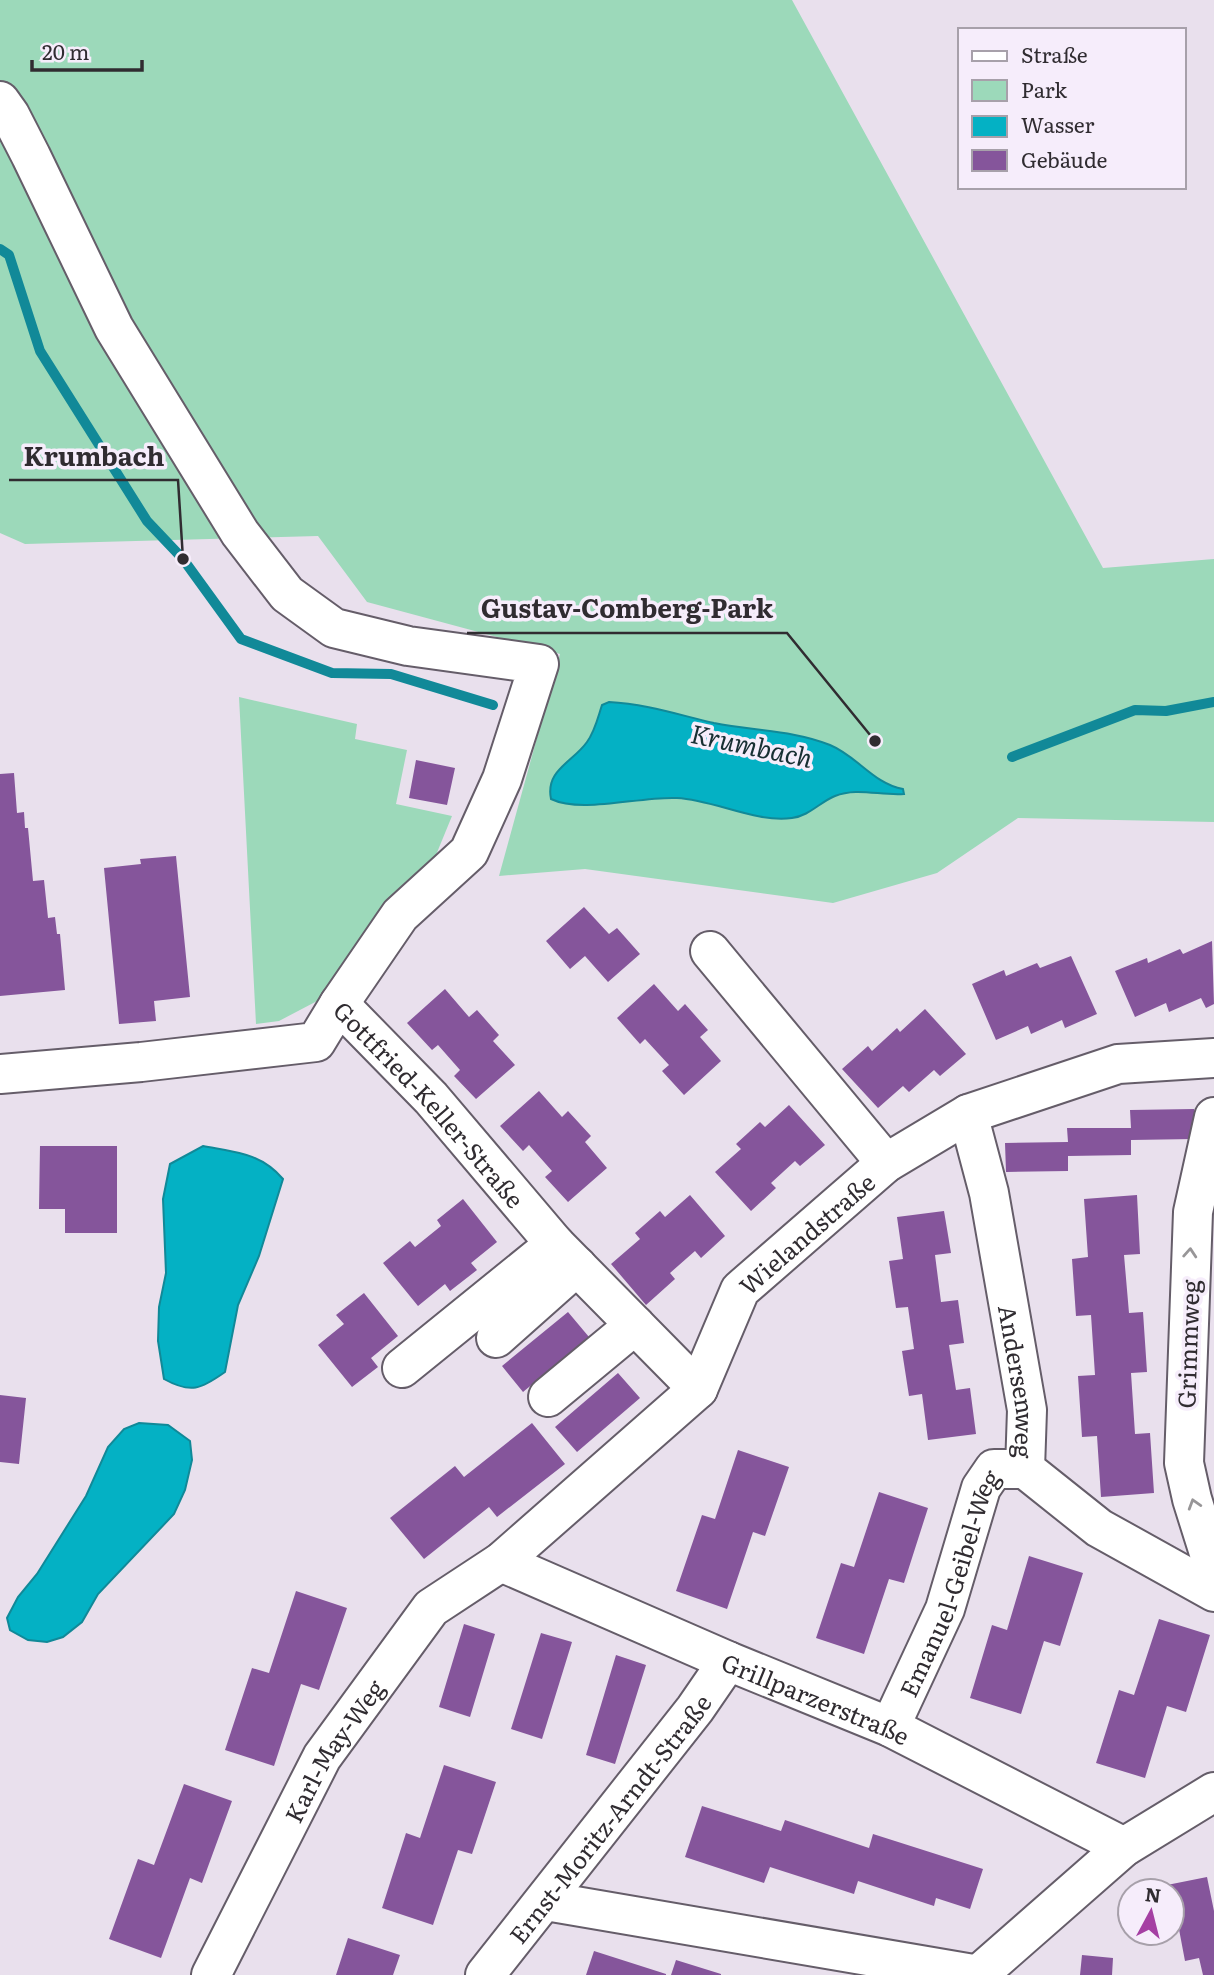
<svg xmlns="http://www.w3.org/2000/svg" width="1214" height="1975" viewBox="0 0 1214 1975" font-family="Literata,serif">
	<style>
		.green { fill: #9cd9ba }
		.water { fill: #04b1c4; stroke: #118998; stroke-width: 2 }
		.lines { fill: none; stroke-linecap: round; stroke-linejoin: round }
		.stream { stroke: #118998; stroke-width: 10 }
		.building { fill: #85559b }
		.minor-casing { stroke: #655d69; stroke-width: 42 }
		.minor { stroke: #fff; stroke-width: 38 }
		.oneway { stroke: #989698 }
		.labels { text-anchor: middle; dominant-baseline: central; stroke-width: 7; stroke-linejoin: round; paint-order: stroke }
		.street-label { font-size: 24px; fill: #302c31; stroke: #f6edfb }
		.water-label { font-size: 26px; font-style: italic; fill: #182f33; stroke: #f6edfb }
		.leader { fill: none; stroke: #302c31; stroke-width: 2.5 }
		.callout-dot { fill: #302c31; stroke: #f6edfb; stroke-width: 2.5 }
		.callout-label { font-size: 26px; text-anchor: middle; font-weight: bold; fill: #302c31; stroke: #f6edfb; stroke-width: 7; stroke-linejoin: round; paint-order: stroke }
	</style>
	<rect width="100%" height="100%" fill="#e9e0ed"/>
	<path class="green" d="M0 0H792L1103 568 1214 559V822L1018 818 937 873 833 903 585 869 499 876 560 654 367 602 318 536 25 544 0 533Z
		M239 697 357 724 355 739 407 750 396 804 452 816 429 872 333 988 319 1000 279 1021 256 1024Z"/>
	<path class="water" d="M609 702C646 704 679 715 714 723 753 731 793 730 830 745 857 756 874 784 903 789L904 794C881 796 857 787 835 796 820 802 809 816 792 818 755 823 715 800 677 798 640 796 582 814 551 799 545 770 573 762 587 742 595 731 598 717 602 705Z
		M203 1146C235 1152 261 1153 283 1179L259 1256 238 1305 225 1372C201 1389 191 1394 164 1379L158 1341 159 1307 166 1273 163 1199 170 1164Z
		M139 1423 168 1425 190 1441 192 1460 185 1490 174 1514 98 1594 82 1622 63 1637 47 1642 28 1640 10 1630 7 1618 18 1597 37 1574 86 1496 108 1447 124 1429Z"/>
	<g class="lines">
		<path class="stream" d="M0 249 9 255 40 351 147 521 183 559 241 639 332 673 391 674 493 705
			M1012 757 1135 710 1166 711 1214 702"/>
	</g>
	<path class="building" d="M416 760 455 768 447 805 409 798Z
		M14 773 17 813 24 812 25 828H28L33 881 44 880 48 918 55 917 57 934H60L65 990 0 996V774Z
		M176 856 190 997 154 1001 156 1021 119 1024 104 868 141 864 140 859Z
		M584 907 609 934 617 928 640 954 608 982 585 956 570 969 546 941Z
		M1212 941 1214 1004 1206 1008 1201 998 1169 1012 1166 1003 1135 1017 1115 971 1147 958 1148 963 1180 949 1183 954Z
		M1071 956 1097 1014 1065 1028 1062 1020 1031 1034 1028 1026 996 1040 972 984 1004 970 1006 976 1037 963 1040 968Z
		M654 984 678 1011 685 1004 708 1030 700 1037 721 1061 684 1095 662 1071 669 1065 645 1039 640 1044 617 1018Z
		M445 989 469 1017 477 1010 499 1035 493 1041 515 1065 476 1099 454 1076 460 1070 438 1045 432 1050 407 1023Z
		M925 1009 966 1054 940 1076 934 1070 909 1092 903 1086 878 1108 842 1069 868 1046 872 1051 897 1028 900 1032Z
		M539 1091 562 1117 568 1111 591 1136 585 1142 607 1168 568 1202 545 1177 552 1171 529 1145 523 1151 500 1126Z
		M789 1105 825 1145 800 1166 795 1161 771 1183 776 1188 751 1211 715 1172 741 1149 736 1144 760 1122 765 1127Z
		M1194 1109V1139L1131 1140V1155L1068 1156V1171L1006 1172 1005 1143 1068 1142 1067 1128H1131L1130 1110Z
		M40 1146H117V1233H65V1209H39Z
		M690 1195 725 1236 701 1258 695 1251 670 1273 675 1279 646 1305 611 1264 640 1239 635 1233 660 1211 665 1217Z
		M1137 1195 1140 1254 1124 1255 1129 1313 1143 1312 1147 1372 1131 1373 1135 1434 1150 1433 1154 1493 1101 1497 1097 1436 1082 1437 1078 1376 1095 1375 1091 1315 1076 1316 1072 1259 1088 1257 1084 1199Z
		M463 1199 497 1242 471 1263 477 1270 450 1291 445 1284 418 1306 383 1263 410 1241 415 1247 441 1226 437 1220Z
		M944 1211 951 1253 935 1255 941 1302 958 1300 964 1343 949 1345 956 1390 970 1388 976 1434 928 1440 922 1394 909 1396 902 1351 914 1349 908 1307 896 1308 889 1261 903 1259 897 1217Z
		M364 1293 398 1336 371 1358 378 1367 352 1387 318 1345 344 1324 336 1315Z
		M568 1312 589 1337 523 1392 502 1366Z
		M618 1373 640 1398 577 1452 555 1427Z
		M0 1395 26 1398 19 1464 0 1462Z
		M532 1423 565 1464 497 1517 489 1507 424 1559 390 1518 455 1466 464 1477Z
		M738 1450 789 1467 765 1536 753 1532 727 1609 676 1591 702 1515 715 1519Z
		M879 1492 928 1508 904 1583 889 1579 864 1654 816 1638 841 1563 854 1567Z
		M1029 1556 1083 1573 1060 1646 1044 1641 1021 1714 970 1698 992 1625 1007 1630Z
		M296 1591 347 1608 319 1690 301 1684 274 1766 225 1750 252 1668 269 1673Z
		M1159 1619 1210 1635 1186 1712 1167 1706 1145 1778 1096 1763 1119 1690 1134 1695Z
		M464 1624 495 1634 470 1717 439 1707Z
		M541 1633 572 1642 542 1739 511 1729Z
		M616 1655 646 1665 615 1764 586 1755Z
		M444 1765 496 1782 472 1854 458 1850 433 1925 382 1908 406 1833 420 1838Z
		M184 1784 232 1801 202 1883 190 1878 161 1958 109 1939 138 1859 154 1865Z
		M702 1806 781 1831 785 1820 869 1848 873 1834 983 1869 970 1909 936 1898 934 1906 858 1881 854 1894 770 1867 764 1883 685 1857Z
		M1207 1877 1214 1911V1975H1203L1199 1958 1185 1961 1178 1924 1172 1926V1891H1153L1152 1888Z
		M348 1938 400 1955 393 1975H336Z
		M594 1951 666 1974V1975H586Z
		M1082 1955 1113 1958 1112 1975H1080Z
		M676 1960 721 1974V1975H671Z"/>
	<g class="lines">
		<g class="minor-casing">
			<g id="minor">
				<path d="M0 101 10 115 31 156 114 328 240 533 287 594 334 628 408 646 539 664 502 779 469 852 400 915 339 1004"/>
				<path d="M710 951 886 1163"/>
				<path id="s1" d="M0 1074 141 1062 316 1042 339 1004 431 1098 555 1244 698 1389"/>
				<path id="s2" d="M968 1114 989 1193 1027 1410 1025 1469 1099 1528 1214 1592"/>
				<path d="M1214 1117 1193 1212 1184 1463 1192 1499 1214 1569"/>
				<path d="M496 1338 577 1266"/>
				<path d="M402 1368 555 1244"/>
				<path d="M548 1397 635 1325"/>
				<path id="s3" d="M501 1562 728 1661 890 1727 1124 1847"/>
				<path id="s4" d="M890 1727 945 1609 981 1488 994 1469H1025"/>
				<path d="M546 1901 979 1975"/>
				<path id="s5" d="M211 1975 322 1757 431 1608 501 1562 698 1389 740 1290 886 1163 968 1114 1118 1064 1214 1058"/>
				<path id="s6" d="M485 1975 695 1709 728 1661"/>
				<path d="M978 1975 1124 1847 1214 1792"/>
			</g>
		</g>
		<use href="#minor" class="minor"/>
	</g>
	<defs><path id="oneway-chevron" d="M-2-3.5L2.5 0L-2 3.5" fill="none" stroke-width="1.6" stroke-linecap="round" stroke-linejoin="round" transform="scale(1.75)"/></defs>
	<g class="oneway">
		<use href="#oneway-chevron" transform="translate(1190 1253) rotate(-86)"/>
		<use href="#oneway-chevron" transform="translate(1194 1504) rotate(-107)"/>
	</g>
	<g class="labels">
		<g class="street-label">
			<text stroke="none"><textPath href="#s1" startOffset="497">Gottfried-Keller-Straße</textPath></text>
			<text stroke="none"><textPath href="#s5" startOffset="970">Wielandstraße</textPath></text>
			<text transform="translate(1187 1344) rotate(-88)">Grimmweg</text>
			<text stroke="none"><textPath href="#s2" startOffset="273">Andersenweg</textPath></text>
			<text stroke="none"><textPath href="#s4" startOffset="156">Emanuel-Geibel-Weg</textPath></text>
			<text stroke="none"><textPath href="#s3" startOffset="343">Grillparzerstraße</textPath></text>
			<text stroke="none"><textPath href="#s5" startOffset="256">Karl-May-Weg</textPath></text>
			<text stroke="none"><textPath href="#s6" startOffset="200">Ernst-Moritz-Arndt-Straße</textPath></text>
		</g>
		<g class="water-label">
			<text transform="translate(752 744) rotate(12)">Krumbach</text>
		</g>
	</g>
	<path class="leader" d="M183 559L178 480H9M875 741L787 633H467"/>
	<g class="callout-dot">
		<circle cx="183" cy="559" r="7"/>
		<circle cx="875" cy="741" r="7"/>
	</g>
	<g class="callout-label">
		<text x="94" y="466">Krumbach</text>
		<text x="627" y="618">Gustav-Comberg-Park</text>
	</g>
	<rect x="958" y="28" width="228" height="161" fill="#f6edfb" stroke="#a7a0aa" stroke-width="2"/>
	<rect x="972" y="51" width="35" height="10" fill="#ffffff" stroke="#a7a0aa" stroke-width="2"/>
	<text x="1021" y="63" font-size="21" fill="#302c31">Straße</text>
	<rect x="972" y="80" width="35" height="21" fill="#9cd9ba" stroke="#a7a0aa" stroke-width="2"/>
	<text x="1021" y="98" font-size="21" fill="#302c31">Park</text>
	<rect x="972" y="116" width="35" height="21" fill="#04b1c4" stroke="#a7a0aa" stroke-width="2"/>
	<text x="1021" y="133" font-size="21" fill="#302c31">Wasser</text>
	<rect x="972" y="150" width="35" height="21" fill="#85559b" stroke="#a7a0aa" stroke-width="2"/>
	<text x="1021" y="168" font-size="21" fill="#302c31">Gebäude</text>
	<g transform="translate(1151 1912) rotate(7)"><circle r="33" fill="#f6edfb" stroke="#a7a0aa" stroke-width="2"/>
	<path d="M0-5L12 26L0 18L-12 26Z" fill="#a53fa3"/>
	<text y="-10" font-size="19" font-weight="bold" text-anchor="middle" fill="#302c31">N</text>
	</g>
	<path d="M32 60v10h110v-10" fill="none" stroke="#302c31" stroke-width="3.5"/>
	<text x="42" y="60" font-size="21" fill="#302c31" stroke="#f6edfb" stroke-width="5" paint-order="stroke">20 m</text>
</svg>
